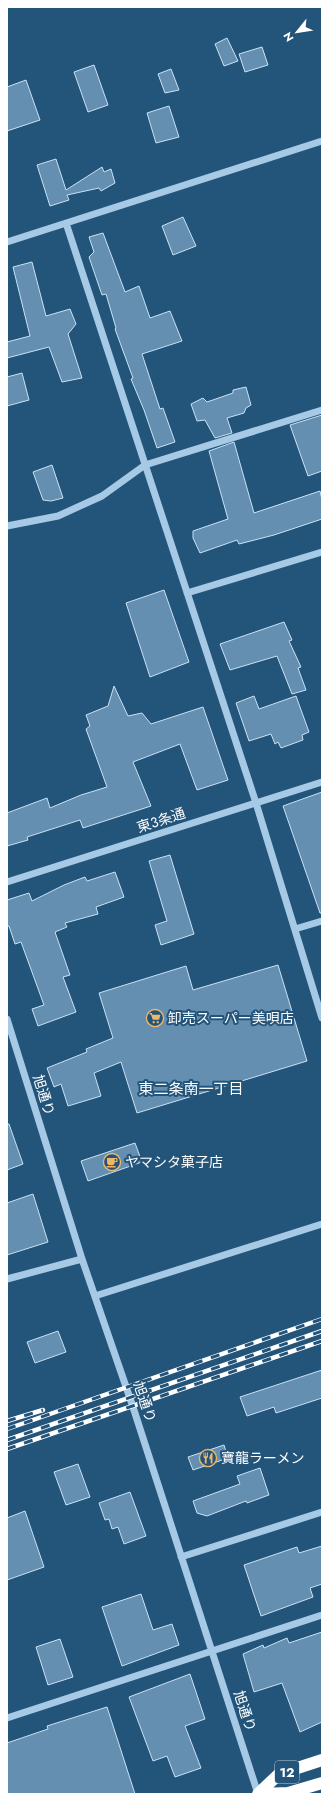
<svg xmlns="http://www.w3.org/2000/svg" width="329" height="1801" viewBox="0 0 329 1801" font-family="Jost,'Noto Sans JP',sans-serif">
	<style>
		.building { fill: #648fb0; stroke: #c9e2f4 }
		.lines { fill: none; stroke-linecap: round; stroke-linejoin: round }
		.minor { stroke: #a6cae5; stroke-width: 7 }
		.highway { stroke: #fff; stroke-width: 12 }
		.rail-casing { stroke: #fff; stroke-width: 4.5 }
		.rail { stroke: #23547a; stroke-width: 3; stroke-dasharray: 9; stroke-linecap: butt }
		.labels { text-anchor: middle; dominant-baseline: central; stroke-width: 4; stroke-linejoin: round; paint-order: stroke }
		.shield { fill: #23547a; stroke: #bdccd7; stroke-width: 1 }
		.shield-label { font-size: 13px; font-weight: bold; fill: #fff }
		.street-label { font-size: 14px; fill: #fff; stroke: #23547a }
		.poi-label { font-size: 14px; fill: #fff; stroke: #23547a; text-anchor: start }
		.neighbourhood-label { font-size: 15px; fill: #fff; stroke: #23547a }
	</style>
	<rect width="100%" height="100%" fill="#23547a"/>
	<path class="building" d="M227 38 238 61 224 66 215 44Z
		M262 47 268 65 245 72 239 54Z
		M94 65 108 105 88 112 74 72Z
		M171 69 179 90 165 93 158 74Z
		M26 80 40 120 7 131V87Z
		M169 106 179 137 156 143 147 113Z
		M56 159 66 190 102 167 104 172 111 169 115 183 101 191 99 188 67 195 69 200 50 206 37 165Z
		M183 217 196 246 173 255 162 226Z
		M103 233 125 292 139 286 150 318 170 311 182 341 142 354 160 409 163 408 175 442 157 448 144 410 131 379 133 378 115 329 116 328 106 294 102 295 89 257 94 252 89 237Z
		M32 262 46 316 70 309 76 324 68 334 82 378 62 382 49 347 7 358V342L30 336 13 267Z
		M22 373 29 400 7 406V377Z
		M246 387 251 405 246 408 244 413 227 418 232 433 215 438 205 420 197 421 191 404 203 398 207 402 233 393V390Z
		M322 415V471L308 476 290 425Z
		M234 442 254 513 320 491 322 500V519L274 535 239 544 237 540 200 553 193 538V531L228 519 209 451Z
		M52 465 63 498 51 501 43 500 33 472Z
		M164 590 189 662 150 677 126 603Z
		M284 622 292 640 289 641 301 667 298 668 306 690 292 694 277 656 230 670 220 644Z
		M114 686 128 716 142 713 151 724 203 707 228 780 197 790 180 744 133 762 151 806 83 828 80 820 27 837 28 840 7 846V813L47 798 50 808 81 795 107 787 86 729 90 726 86 715 108 706Z
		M254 696 259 709 296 696 309 732 302 735 303 740 281 748 278 742 275 744 271 734 249 741 236 703Z
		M322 792V913H320L283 806Z
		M170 855 194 934 161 945 155 925 167 921 149 861Z
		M115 872 124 897 96 907 98 914 65 923 67 927 55 932 70 975 63 977 76 1012 38 1026 32 1009 44 1005 21 942 15 944 9 926H7V900L29 893 32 901 64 885 85 877 87 881Z
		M278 965 307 1061 137 1113 121 1062 94 1073 101 1096 68 1106 61 1084 54 1087 47 1068 87 1052 86 1049 113 1038 99 993 186 966 193 990Z
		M7 1124H9L23 1164 7 1170Z
		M135 1143 142 1162 88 1181 81 1161Z
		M33 1194 48 1242 7 1255V1203Z
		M58 1331 66 1352 35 1363 27 1342Z
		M322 1370V1398L276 1413 274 1407 247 1416 240 1397Z
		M224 1445 228 1458 193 1470 188 1457Z
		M78 1464 90 1497 66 1505 54 1472Z
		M260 1468 269 1495 247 1503 246 1501 207 1516 197 1513 193 1501 240 1484 237 1476Z
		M130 1492 146 1536 124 1544 118 1527 112 1529 109 1519 105 1520 99 1503Z
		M25 1511 44 1567 7 1580V1518Z
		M322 1546V1584L310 1588 313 1597 261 1616 244 1565 297 1547 299 1553Z
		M141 1594 153 1630 172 1624 179 1645 122 1666 102 1607Z
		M322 1632V1722L300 1732 282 1683 254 1692 243 1654 263 1645 264 1648 287 1638 289 1643Z
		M60 1639 73 1677 48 1685 36 1647Z
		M190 1674 205 1719 185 1726 201 1768 175 1777 167 1756 153 1761 129 1697Z
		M107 1707 135 1794H7V1743L48 1729 47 1726Z"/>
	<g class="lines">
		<path class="minor" d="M66 223 256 803 322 1018
			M7 242 322 141
			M7 526 58 516 102 496 145 465 322 410
			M187 593 322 552
			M7 882 322 782
			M295 929 322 921
			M7 1019 82 1259 133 1407 258 1794
			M7 1279 82 1259
			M95 1296 322 1224
			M181 1557 322 1512
			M7 1718 322 1615"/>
		<path class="highway" d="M258 1794 279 1774 322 1760
			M259 1794 288 1793 322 1783"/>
		<g class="rail-casing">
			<path id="rail" d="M7 1421 43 1410
				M7 1429 322 1319
				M7 1440 322 1331
				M7 1449 322 1341"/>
		</g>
		<use href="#rail" class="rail"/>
	</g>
	<defs>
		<g id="supermarket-ring" transform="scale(0.9)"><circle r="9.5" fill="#23547a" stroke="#efb869" stroke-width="1.5"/><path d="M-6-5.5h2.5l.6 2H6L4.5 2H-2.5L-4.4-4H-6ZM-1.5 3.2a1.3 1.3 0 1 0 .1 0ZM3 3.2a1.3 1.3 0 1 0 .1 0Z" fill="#efb869"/></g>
		<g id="cafe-ring" transform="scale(0.9)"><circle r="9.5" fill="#23547a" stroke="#efb869" stroke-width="1.5"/><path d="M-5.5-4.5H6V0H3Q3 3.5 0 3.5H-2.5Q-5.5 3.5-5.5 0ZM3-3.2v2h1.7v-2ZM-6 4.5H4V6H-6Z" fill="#efb869"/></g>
		<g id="restaurant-ring" transform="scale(0.9)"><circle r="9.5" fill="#23547a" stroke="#efb869" stroke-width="1.5"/><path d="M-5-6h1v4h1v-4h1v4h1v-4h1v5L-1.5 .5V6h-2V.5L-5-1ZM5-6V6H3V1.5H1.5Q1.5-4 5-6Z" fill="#efb869"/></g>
	</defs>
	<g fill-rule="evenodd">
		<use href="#supermarket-ring" x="155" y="1018"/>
		<use href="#cafe-ring" x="112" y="1162"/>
		<use href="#restaurant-ring" x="208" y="1458"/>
	</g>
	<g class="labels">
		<rect class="shield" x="275" y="1761" width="24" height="22" rx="3"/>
		<g class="shield-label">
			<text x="287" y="1772">12</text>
		</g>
		<g class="street-label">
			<text transform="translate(161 820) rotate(-18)">東３条通</text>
			<text transform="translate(44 1095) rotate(73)">旭通り</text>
			<text transform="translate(145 1402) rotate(71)">旭通り</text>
			<text transform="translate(245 1711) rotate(72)">旭通り</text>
		</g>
		<g class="poi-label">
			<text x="168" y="1018">卸売スーパー美唄店</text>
			<text x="125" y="1162">ヤマシタ菓子店</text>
			<text x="221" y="1458">寶龍ラーメン</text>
		</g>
		<g class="neighbourhood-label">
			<text x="191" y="1089">東二条南一丁目</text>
		</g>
	</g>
	<rect width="329" height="1801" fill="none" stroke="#ffffff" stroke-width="16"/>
	<g transform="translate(297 32) rotate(240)" stroke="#23547a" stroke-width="3" paint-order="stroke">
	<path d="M0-3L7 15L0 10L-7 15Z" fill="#ffffff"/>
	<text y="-6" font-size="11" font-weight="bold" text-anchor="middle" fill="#ffffff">N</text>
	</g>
</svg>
